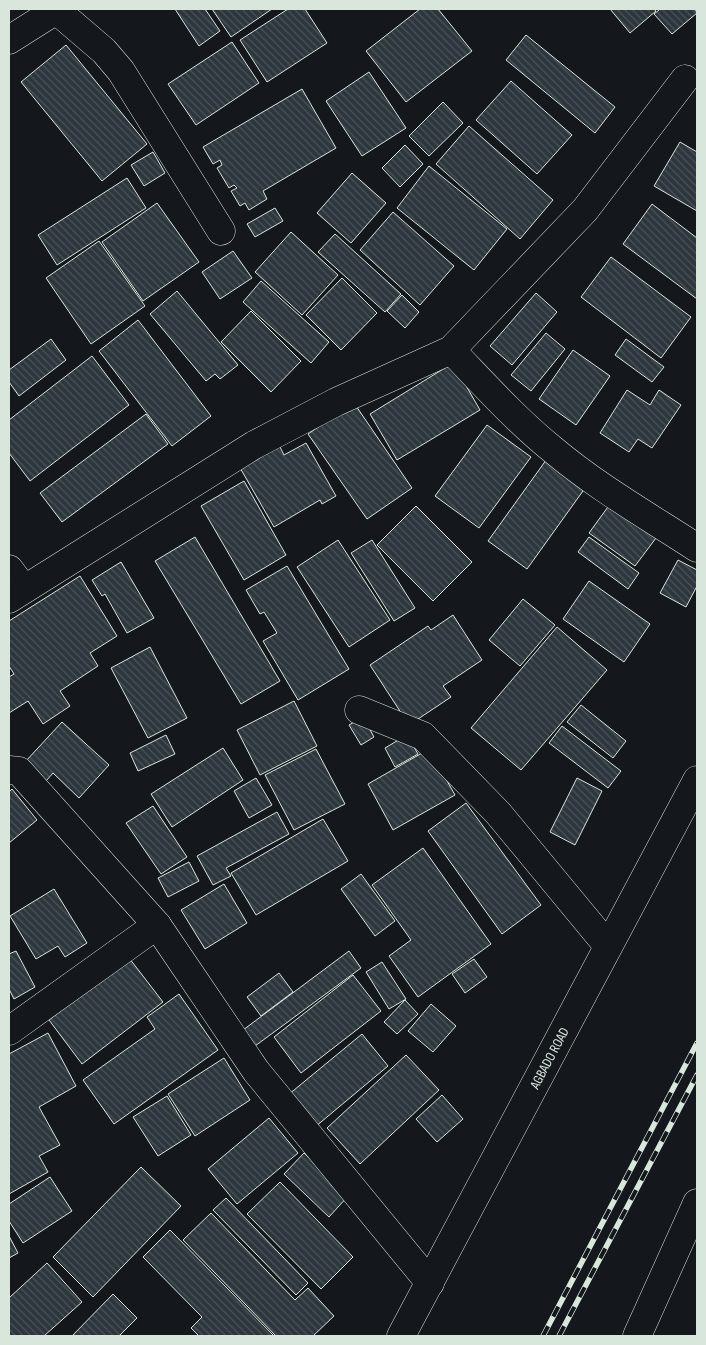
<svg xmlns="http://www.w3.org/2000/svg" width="706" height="1345" viewBox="0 0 706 1345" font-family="'Sofia Sans Condensed',sans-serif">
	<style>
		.building { fill: url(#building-back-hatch); stroke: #d8e6dc }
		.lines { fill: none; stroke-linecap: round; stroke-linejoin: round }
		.minor-casing { stroke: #d8e6dc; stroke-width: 29 }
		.minor { stroke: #14181c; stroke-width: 28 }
		.rail-casing { stroke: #d8e6dc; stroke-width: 5.5 }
		.rail { stroke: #14181c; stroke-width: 4; stroke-dasharray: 11; stroke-linecap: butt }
		.labels { text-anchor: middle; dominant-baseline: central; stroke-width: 4; stroke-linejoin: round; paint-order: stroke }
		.street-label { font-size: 14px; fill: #d8e6dc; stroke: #14181c }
	</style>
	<defs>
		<pattern id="building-back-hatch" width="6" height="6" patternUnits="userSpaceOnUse" patternTransform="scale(1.25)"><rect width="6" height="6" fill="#2c363c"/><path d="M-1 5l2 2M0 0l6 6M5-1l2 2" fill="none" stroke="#4a5358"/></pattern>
	</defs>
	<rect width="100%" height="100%" fill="#14181c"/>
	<path class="building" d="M175 9H205L220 31 199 46Z
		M212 9H272L231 37Z
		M288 9H305L327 43 267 82 240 40Z
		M420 9H438L472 51 406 102 366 51Z
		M610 9H654L656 11 630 33Z
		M658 9H695L697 13 672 34 654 14 659 10Z
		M526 35 615 107 595 133 506 60Z
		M232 42 259 83 196 125 168 84Z
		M66 45 147 144 102 181 21 82Z
		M369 72 406 128 362 156 326 101Z
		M511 81 572 135 537 174 476 120Z
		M302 89 336 148 263 191 267 199 249 210 245 203 240 206 231 191 237 188 234 185 229 188 217 168 222 165 220 160 213 164 203 147Z
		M443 102 463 123 429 156 409 136Z
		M469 126 553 200 520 239 436 164Z
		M680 142 697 152V211L654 186Z
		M405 145 423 164 400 187 382 168Z
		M153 152 165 173 144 186 131 165Z
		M429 166 507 229 474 270 397 208Z
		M352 173 386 203 351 243 317 213Z
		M127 178 146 208 57 265 38 235Z
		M157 203 199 262 143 301 102 242Z
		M652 204 697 238V299L623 244Z
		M275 208 283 221 255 237 247 224Z
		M393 212 454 266 420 305 360 250Z
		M291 232 338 275 302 315 255 272Z
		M335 234 401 294 385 312 318 252Z
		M99 241 145 306 91 344 46 278Z
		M233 251 252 278 220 299 202 272Z
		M611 257 691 317 661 358 581 297Z
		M342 278 377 313 341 350 306 315Z
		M261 281 329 342 311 363 243 302Z
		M177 291 238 365 220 379 215 374 206 381 150 314Z
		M536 293 557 312 512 365 490 346Z
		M402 295 419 312 405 328 387 311Z
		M251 311 301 361 271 392 221 342Z
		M138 320 211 416 172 446 99 351Z
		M546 333 565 349 531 391 511 375Z
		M51 339 66 360 19 396 9 382V370Z
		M626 339 664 367 652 382 615 355Z
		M573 350 610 376 576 425 539 399Z
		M92 356 129 405 30 481 9 453V420Z
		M453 363 480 410 397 460 370 414Z
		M627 390 650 405 659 390 681 405 652 448 638 439 629 452 600 433Z
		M354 403 412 488 367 519 308 434Z
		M146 414 168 444 62 522 40 493Z
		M487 425 531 457 479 528 435 496Z
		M278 443 284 455 306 443 336 496 322 504 320 500 274 527 239 466Z
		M549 456 588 484 527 569 488 541Z
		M244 481 286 555 244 580 201 506Z
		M613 500 659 534 635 566 589 533Z
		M416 506 472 562 433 601 377 545Z
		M195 537 280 681 241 704 155 561Z
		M589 537 639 573 628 589 578 552Z
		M338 540 390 620 349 647 297 567Z
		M372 540 415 608 394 621 351 553Z
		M678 560 697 570V586L686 607 660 593Z
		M121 562 154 618 127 633 105 594 102 596 92 580Z
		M287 566 349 669 298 700 263 641 277 633 264 612 260 614 246 590Z
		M80 576 117 636 90 653 98 666 60 691 70 706 43 724 28 701 9 713V677L14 674 9 666V621Z
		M589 581 650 624 624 662 563 619Z
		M523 599 555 625 520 666 489 640Z
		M453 615 482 660 443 686 451 697 409 725 370 665 428 626 431 630Z
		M557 627 607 670 521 770 471 728Z
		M150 647 187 718 148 738 111 668Z
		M294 701 317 746 260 775 237 730Z
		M581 705 626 741 613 758 567 722Z
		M363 717 374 737 361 745 349 725Z
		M62 722 109 765 79 798 53 773 46 781 25 762Z
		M562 726 621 771 608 788 549 743Z
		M166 735 175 754 138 771 130 753Z
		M407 735 418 754 395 767 385 748Z
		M223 748 243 780 172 827 151 794Z
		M316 749 345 804 294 830 265 775Z
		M429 749 455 795 393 830 368 784Z
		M256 778 272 805 249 818 234 791Z
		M577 778 602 791 575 845 550 832Z
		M12 789 37 820 9 843V792Z
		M466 803 541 905 502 934 428 831Z
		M153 806 187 857 161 874 126 823Z
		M277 812 289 834 226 868 231 876 213 885 197 856Z
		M323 819 348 861 256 915 231 873Z
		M423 848 491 944 418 997 389 956 411 940 372 885Z
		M189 862 199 881 168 897 158 878Z
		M361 874 395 921 375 936 341 889Z
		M224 884 247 923 205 949 181 910Z
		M54 889 87 943 65 957 58 946 36 959 10 916Z
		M16 951 35 987 14 999 9 989V954Z
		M349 951 361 968 251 1049 239 1033Z
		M126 954 163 1002 82 1064 49 1020 99 981Z
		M474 959 487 977 465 993 452 974Z
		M382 962 406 999 389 1009 366 972Z
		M279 973 293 992 261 1016 247 997Z
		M353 975 381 1011 301 1073 274 1037Z
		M179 994 218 1050 114 1124 83 1080 155 1029 147 1017Z
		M405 1000 418 1014 397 1034 384 1022Z
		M431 1004 456 1026 433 1052 408 1031Z
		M48 1033 76 1086 39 1107 60 1145 39 1156 48 1172 9 1194V1054Z
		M362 1034 388 1066 315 1127 288 1095Z
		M406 1055 439 1090 360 1164 327 1128Z
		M224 1058 250 1100 195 1136 168 1094Z
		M442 1095 463 1119 437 1142 416 1119Z
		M167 1096 191 1135 158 1156 133 1117Z
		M269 1118 298 1153 237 1204 208 1169Z
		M304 1153 349 1195 329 1217 284 1174Z
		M141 1167 181 1206 93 1297 53 1257Z
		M50 1177 72 1211 23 1243 9 1221V1204Z
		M280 1182 353 1257 321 1289 247 1214Z
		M226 1198 308 1283 296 1295 213 1210Z
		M211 1213 295 1300 308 1288 334 1316 313 1336H276L183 1240Z
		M170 1230 274 1336H199L191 1328 202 1317 143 1257Z
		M9 1236 18 1253 9 1258Z
		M47 1263 82 1302 44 1336H9V1298Z
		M113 1294 137 1318 119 1336H72Z"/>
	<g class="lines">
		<g class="minor-casing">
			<g id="minor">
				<path d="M55 9 104 51 121 71 221 231"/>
				<path d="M9 40 58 9"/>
				<path d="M451 350C484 384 515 419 552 449 597 487 648 516 697 548"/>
				<path d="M9 569 24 589"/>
				<path d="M9 599 254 445 336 402 451 350 585 210 685 79"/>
				<path d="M359 710 423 736 498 813 608 946"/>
				<path d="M9 770 19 771 157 925 256 1071 430 1283"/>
				<path d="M9 1031 157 925"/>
				<path id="s1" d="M401 1336 697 780"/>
				<path d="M637 1336 697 1203"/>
			</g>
		</g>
		<use href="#minor" class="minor"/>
		<g class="rail-casing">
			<path id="rail" d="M543 1336 697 1043
				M559 1336 697 1075"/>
		</g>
		<use href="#rail" class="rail"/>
	</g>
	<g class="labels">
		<g class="street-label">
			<text stroke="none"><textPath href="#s1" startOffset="315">AGBADO ROAD</textPath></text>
		</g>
	</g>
	<rect width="706" height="1345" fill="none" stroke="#d8e6dc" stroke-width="20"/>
</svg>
